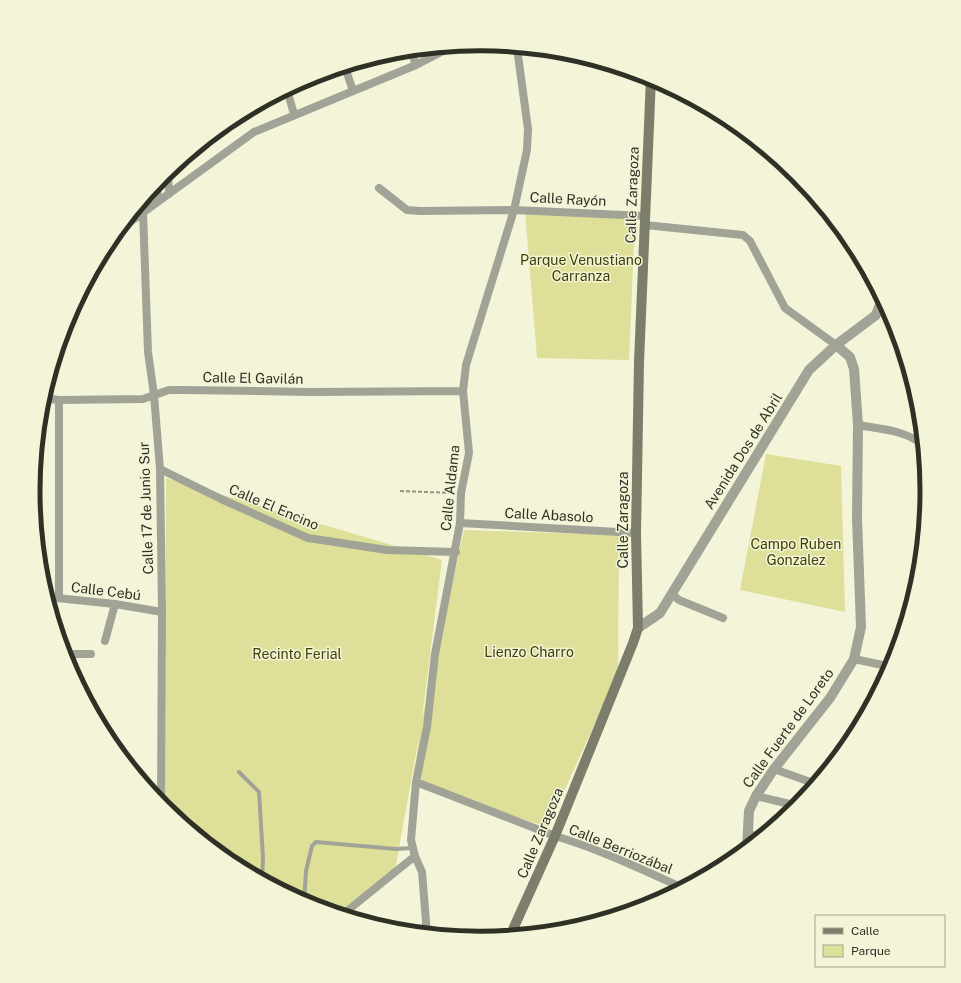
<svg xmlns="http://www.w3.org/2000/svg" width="961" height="983" viewBox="0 0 961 983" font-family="'Public Sans',sans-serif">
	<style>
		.green { fill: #dee09a }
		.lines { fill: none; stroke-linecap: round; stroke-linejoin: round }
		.path { stroke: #949582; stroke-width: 2; stroke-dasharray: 4 2; stroke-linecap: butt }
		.service { stroke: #a2a397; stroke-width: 4 }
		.minor { stroke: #a2a397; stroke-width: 8 }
		.tertiary { stroke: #a2a397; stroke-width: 10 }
		.secondary { stroke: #7d7d6c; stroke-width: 10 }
		.labels { text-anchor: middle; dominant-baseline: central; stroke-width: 3; stroke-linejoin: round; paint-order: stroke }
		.street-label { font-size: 14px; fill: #303126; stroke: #f3f4d8 }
		.park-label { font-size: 14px; fill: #404005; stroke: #f3f4d8 }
		.rim { fill: none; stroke: #303126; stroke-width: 5 }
	</style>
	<rect width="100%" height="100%" fill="#f3f4d8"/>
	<path class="green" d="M525 211 635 218 629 360 537 358Z
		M766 454 841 466 845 612 740 590Z
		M166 478 442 560 422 719 464 530 619 535 618 672 548 827 413 784 419 737 395 870 338 914 309 905 232 863 165 809Z"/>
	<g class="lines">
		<path class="path" d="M400 491 453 493"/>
		<path class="service" d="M239 772 259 792 263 858 262 880
			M304 902 306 871 312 846 316 842 396 849 413 848"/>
		<path class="minor" d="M411 51 416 65
			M345 67 353 91
			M287 90 294 114
			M168 172 169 194
			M157 184 158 201
			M379 188 407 210 420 211 514 210 645 216
			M143 212 148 352 154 395 160 469 162 612 161 804
			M645 225 743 235 750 241 785 308 836 345
			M119 230 254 132 416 65 451 47
			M43 398 59 400 143 399 169 390H185L312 392 463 391
			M858 425C880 429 905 430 923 445
			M160 469 221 499 308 538 387 550 456 552
			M460 523 636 533
			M672 594 679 600 723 618
			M47 597 115 604 162 612
			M59 598V400
			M105 641 115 604
			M65 654H91
			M854 659 892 667
			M774 769 816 784
			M416 782 555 836C599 849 641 869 683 888
			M756 796 798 806
			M747 834 761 837
			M342 915 415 856
			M427 934 422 872 415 856 411 840 416 782 427 727 435 654 460 523 461 493 469 453 463 391 466 365 514 210 527 150 528 129 517 48"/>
		<path class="tertiary" d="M638 628 660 613 809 370 836 345 876 315 882 299
			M747 849 749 811 756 796 774 769 830 698 854 659 861 627 857 518 858 425 854 369 850 357 836 345"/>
		<path class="secondary" d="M510 936 555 836 633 643 638 628 636 533 639 362 651 78"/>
	</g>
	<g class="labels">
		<g class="street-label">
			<text transform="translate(632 195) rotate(-88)">Calle Zaragoza</text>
			<text transform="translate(568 199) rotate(3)">Calle Rayón</text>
			<text transform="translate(253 378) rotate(1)">Calle El Gavilán</text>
			<text transform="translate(743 451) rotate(-58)">Avenida Dos de Abril</text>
			<text transform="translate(450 488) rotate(-84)">Calle Aldama</text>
			<text transform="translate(274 507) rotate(23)">Calle El Encino</text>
			<text transform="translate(146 508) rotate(-92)">Calle 17 de Junio Sur</text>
			<text transform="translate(549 515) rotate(3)">Calle Abasolo</text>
			<text transform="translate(623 520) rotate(-90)">Calle Zaragoza</text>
			<text transform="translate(106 591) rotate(7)">Calle Cebú</text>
			<text transform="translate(788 728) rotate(-54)">Calle Fuerte de Loreto</text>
			<text transform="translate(540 833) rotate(-67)">Calle Zaragoza</text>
			<text transform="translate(621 849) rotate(22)">Calle Berriozábal</text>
		</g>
		<g class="park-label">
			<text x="581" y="260">Parque Venustiano<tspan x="581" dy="16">Carranza</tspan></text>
			<text x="796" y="544">Campo Ruben<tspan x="796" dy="16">Gonzalez</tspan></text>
			<text x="529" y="652">Lienzo Charro</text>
			<text x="297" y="654">Recinto Ferial</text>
		</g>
	</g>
	<path d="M0 0H961V983H0ZM40 491a440 440 0 1 1 880 0a440 440 0 1 1-880 0Z" fill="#f3f4d8" fill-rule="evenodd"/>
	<path class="rim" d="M40 491a440 440 0 1 1 880 0a440 440 0 1 1-880 0Z"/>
	<rect x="815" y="915" width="130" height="52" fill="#f3f4d8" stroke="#a5a691"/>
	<rect x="823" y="928" width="20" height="6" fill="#7d7d6c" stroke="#a5a691"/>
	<text x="851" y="935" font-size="12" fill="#303126">Calle</text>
	<rect x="823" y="945" width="20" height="12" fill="#dee09a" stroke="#a5a691"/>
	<text x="851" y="955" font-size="12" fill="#303126">Parque</text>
</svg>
